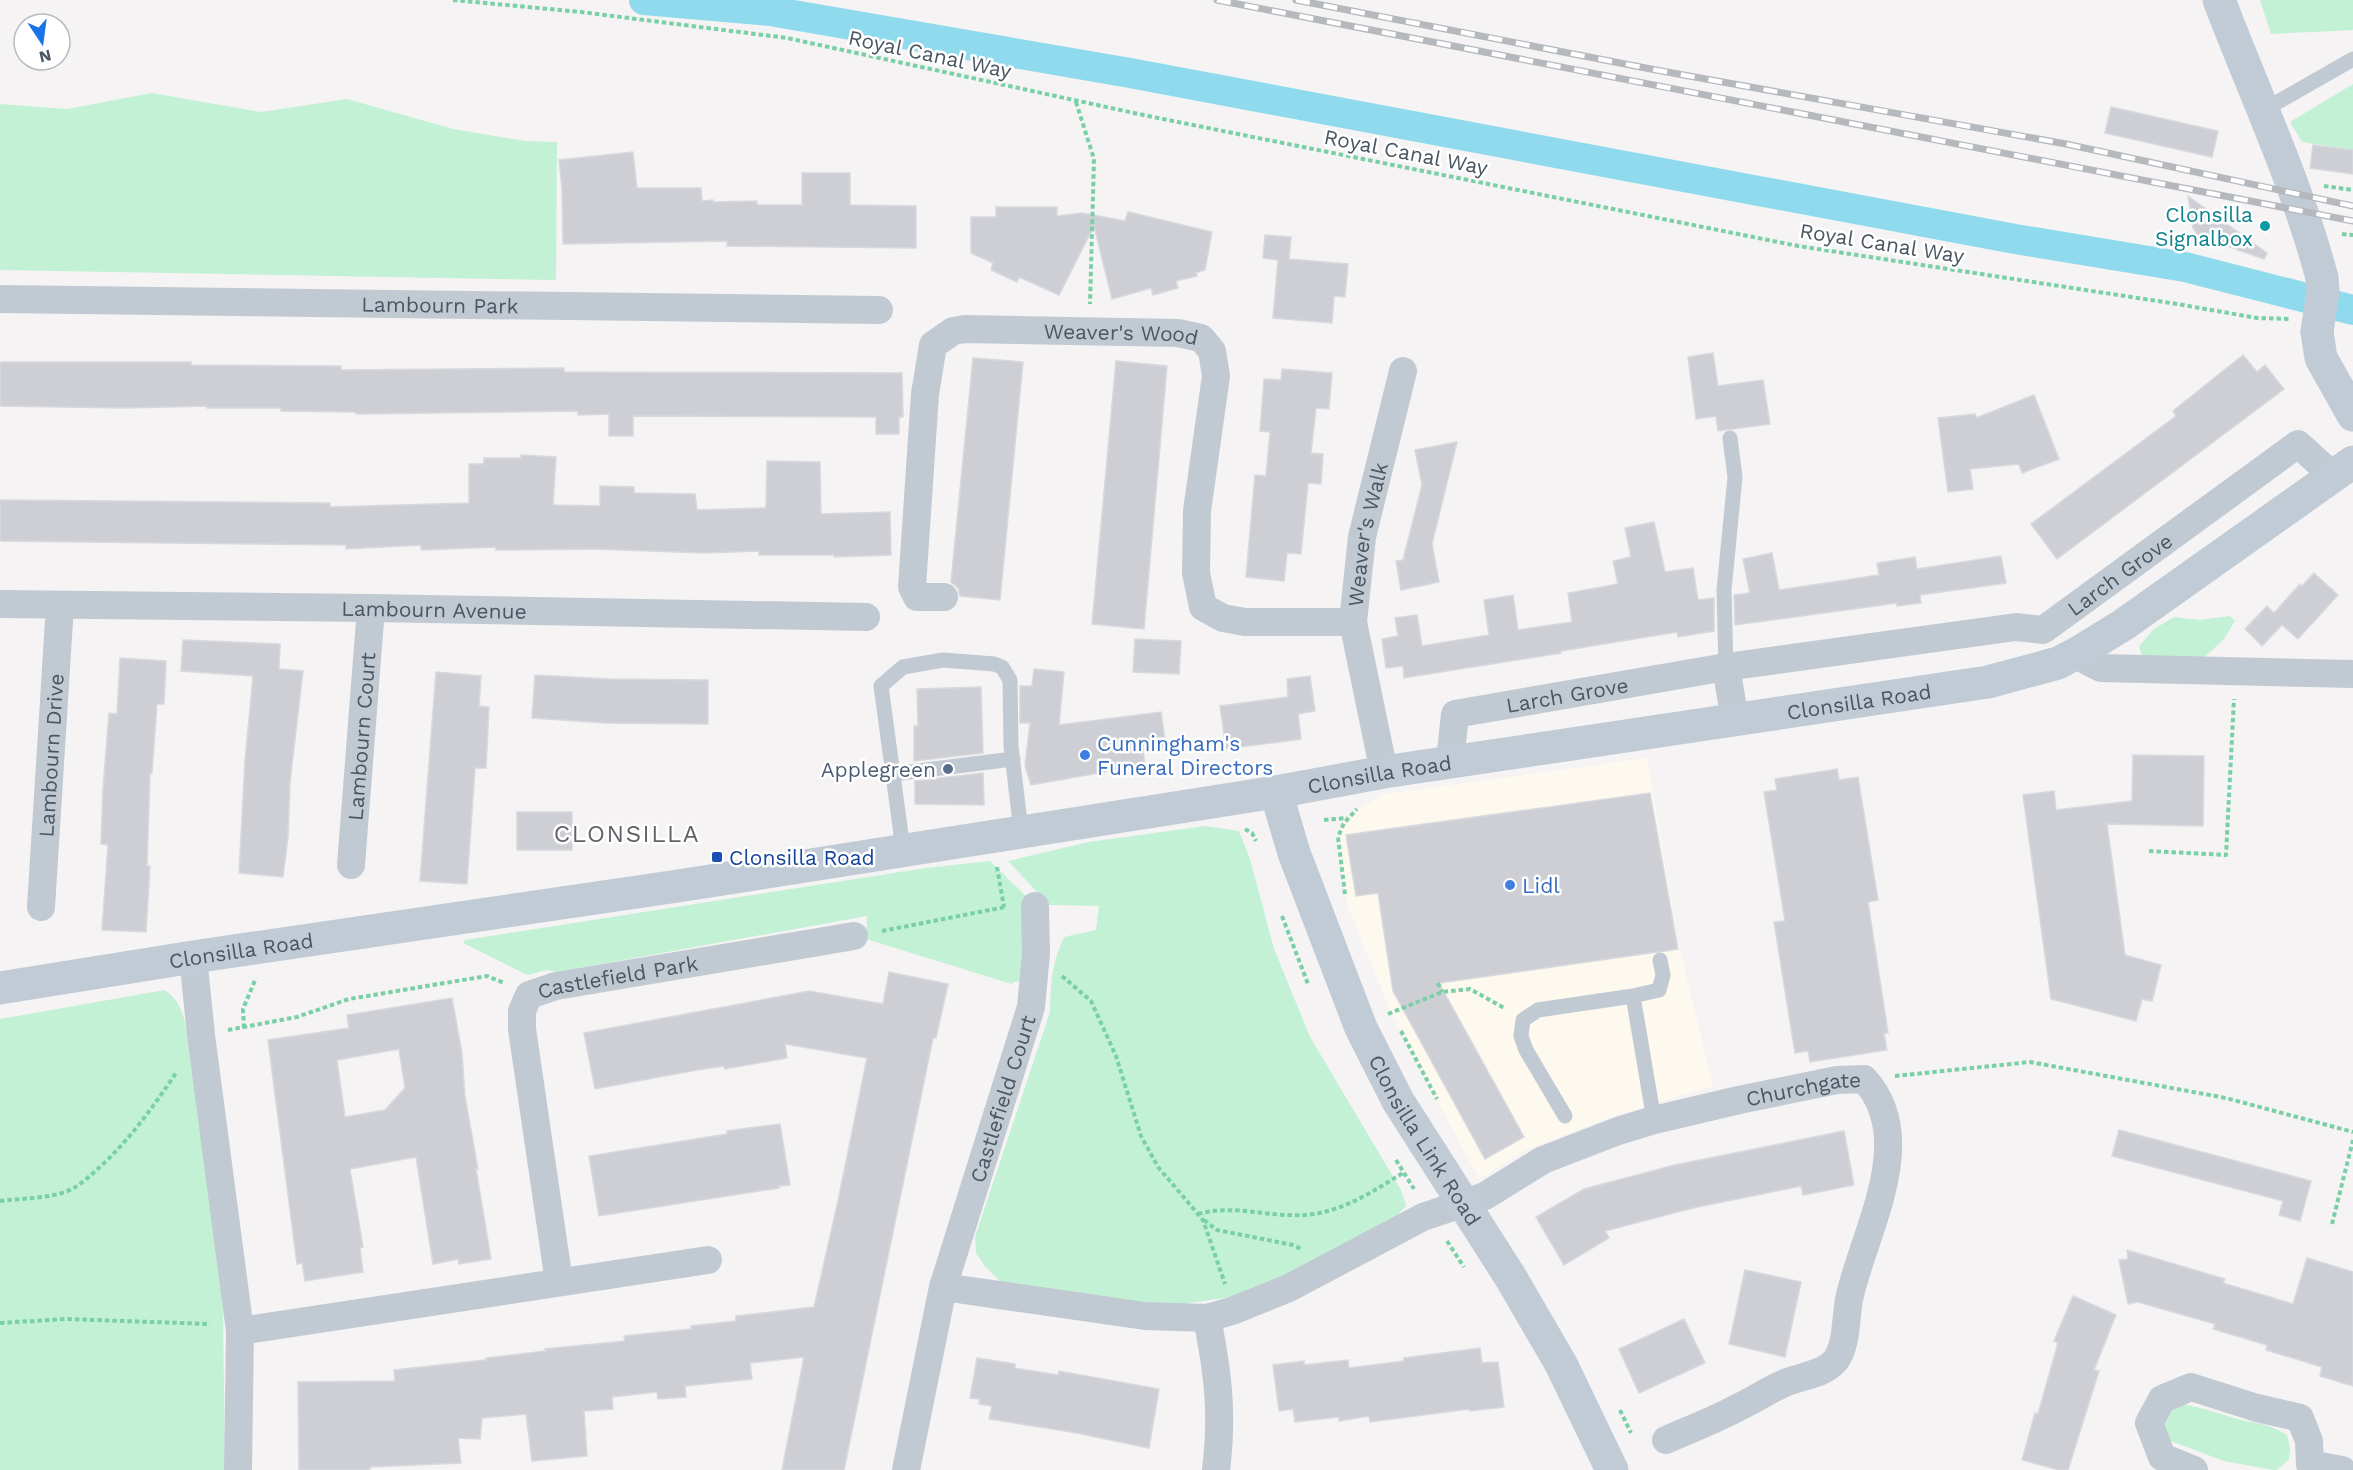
<svg xmlns="http://www.w3.org/2000/svg" width="2353" height="1470" viewBox="0 0 2353 1470" font-family="'Work Sans',sans-serif">
	<style>
		.commercial { fill: #fdf9ef }
		.green { fill: #c3f1d5 }
		.lines { fill: none; stroke-linecap: round; stroke-linejoin: round }
		.canal { stroke: #90daee; stroke-width: 30 }
		.building { fill: #cdcfd5; stroke: #d7d9de; stroke-width: 1.5; fill-rule: evenodd }
		.path { stroke: #7ad0a6; stroke-width: 4; stroke-dasharray: 4.5 3; stroke-linecap: butt }
		.lane { stroke: #c1cad2; stroke-width: 15 }
		.street { stroke: #c1cad2; stroke-width: 28 }
		.secondary { stroke: #c1cbd6; stroke-width: 33 }
		.rail-casing { stroke: #b5b8bd; stroke-width: 7 }
		.rail { stroke: #fff; stroke-width: 4.5; stroke-dasharray: 14; stroke-linecap: butt }
		.secondary-bridge { stroke: #c1cbd6; stroke-width: 33 }
		.culture-dot { fill: #0f9aa8; stroke: #fff; stroke-width: 2 }
		.shop-dot { fill: #3f7fe0; stroke: #fff; stroke-width: 2 }
		.service-dot { fill: #5c6f8a; stroke: #fff; stroke-width: 2 }
		.transit-dot { fill: #1a4fb4; stroke: #fff; stroke-width: 2 }
		.labels { text-anchor: middle; dominant-baseline: central; stroke-width: 5; stroke-linejoin: round; paint-order: stroke }
		.street-label { font-size: 21px; fill: #4a5661; stroke: #fff }
		.culture-label { font-size: 21px; fill: #0d838f; stroke: #fff; text-anchor: end }
		.shop-label { font-size: 21px; fill: #366cbe; stroke: #fff; text-anchor: start }
		.service-label { font-size: 21px; fill: #4e5e75; stroke: #fff; text-anchor: end }
		.transit-label { font-size: 21px; fill: #164399; stroke: #fff; text-anchor: start }
		.quarter-label { font-size: 24px; letter-spacing: 1.5px; fill: #5f6368; stroke: #fff }
	</style>
	<rect width="100%" height="100%" fill="#f5f3f3"/>
	<path class="commercial" d="M1647 758 1678 942 1713 1086 1613 1116 1526 1150 1479 1179 1391 1013 1347 904 1338 837 1344 823 1356 810 1385 794Z"/>
	<path class="green" d="M2260 0H2353V30L2271 34Z
		M2353 84V150L2302 142 2290 122Z
		M152 93 261 112 347 99 453 129 525 141 557 142 556 280 0 270V104L67 109Z
		M2230 616 2235 621 2224 639 2199 662 2142 656 2139 646 2154 629 2174 617 2200 620Z
		M1205 826 1239 831 1250 859 1274 949 1310 1037 1401 1190 1406 1206 1387 1227 1246 1295 1182 1304 1104 1300 1028 1290 1000 1281 984 1265 976 1253 975 1237 1050 1012C1051 981 1051 966 1064 937L1096 930 1099 906 1049 905 1008 861 1089 842Z
		M990 861 1025 895V981L1011 982 1015 985 866 939 867 916 557 972 547 970 527 975 463 943 465 940 926 868Z
		M165 990C177 999 181 1008 185 1022L221 1282 223 1312 225 1470H0V1019Z
		M2176 1404C2195 1405 2210 1411 2228 1416 2251 1424 2264 1421 2287 1435L2290 1448 2289 1459 2277 1470H2273L2224 1461 2168 1440 2158 1415Z"/>
	<g class="lines">
		<path class="canal" d="M644 0 770 11 1130 73 2015 239 2185 267 2353 310"/>
	</g>
	<path class="building" d="M2111 107 2218 131 2212 157 2105 133Z
		M2313 145 2353 150V174L2310 168Z
		M633 152 637 188H701L702 201 713 200V202L757 201V205H802V173H850V205L916 206V248L727 246V241L563 244 562 188 559 160Z
		M2188 196 2267 253 2264 259 2198 236 2193 228Z
		M996 207H1057V216L1082 213 1125 221 1128 212 1212 232 1205 270 1196 273 1197 276 1176 281 1178 288 1153 295 1151 288 1112 299 1094 226 1059 295 1019 277 1017 282 991 270 993 263 971 253V217H996Z
		M1265 235 1291 237 1289 259 1348 264 1345 297 1334 296 1332 323 1273 318 1278 260 1263 258Z
		M1713 353 1718 386 1763 380 1770 424 1718 431 1716 416 1696 419 1688 357Z
		M2243 355 2257 372 2265 365 2284 389 2057 559 2031 524 2176 416 2173 411Z
		M973 358 1023 362 1000 600 960 596 958 588 951 582Z
		M1116 361 1167 366 1144 629 1092 624Z
		M0 362H191V365L341 366V370L564 368V372L902 373 903 417H899V434H876V417L633 416V436H609V414L578 415V411L356 414V412L281 411V408H207V406L125 408 0 406Z
		M1282 369 1332 373 1329 409 1316 408 1311 453 1323 454 1321 484 1308 483 1301 554 1287 553 1284 581 1246 577 1255 475 1266 476 1270 432 1260 431 1264 379 1281 380Z
		M2034 395 2059 459 2022 473 2019 464 1970 469 1973 489 1948 492 1938 418 1975 414 1976 418Z
		M1457 442 1432 544 1439 582 1401 590 1396 561 1403 560 1422 485 1415 450Z
		M521 455 556 457 553 505 600 506V486L634 487V493L695 494 697 510 766 508 767 461 820 462 821 514 890 512 891 555 834 557V555H759V551L704 553 595 549 496 550V547L421 550V545L346 549V545L0 541V500L330 503V507L469 503V464H484V458H521Z
		M1654 522 1665 572 1693 568 1698 600 1714 598V631L1678 637 1677 632 1561 651V653L1404 678 1403 666 1386 668 1382 639 1398 636 1395 618 1417 615 1422 646 1489 635 1484 600 1513 595 1518 630 1572 622 1568 593 1618 584 1613 561 1631 557 1625 528Z
		M1772 553 1779 590 1879 575 1877 563 1915 557 1917 569 2001 556 2006 583 1920 595 1921 603 1897 606V603L1735 625 1734 595 1750 593 1743 559Z
		M2314 573 2338 595 2298 639 2282 625 2262 646 2245 629 2267 606 2274 613 2300 584 2302 586Z
		M1135 639 1181 641 1179 674 1133 672Z
		M183 640 280 644 279 669 303 671 290 782 288 837 283 877 239 873 245 761 253 676 181 671Z
		M120 658 166 661 164 704H157L152 773H150L147 866H150L146 932 102 930 108 845 101 844 103 789 109 713 117 714Z
		M1034 669 1064 672 1059 725 1161 712 1166 747 1143 750 1145 765 1031 785 1025 766 1030 723H1020V686H1032Z
		M436 672 481 676 479 706 489 707 486 768H475L467 884 420 881Z
		M535 675 609 679 708 680V724L606 723 532 718Z
		M1310 676 1315 711 1298 714 1301 739 1226 749 1220 706 1288 697 1287 679Z
		M981 687 983 753 914 761V726H918L917 689Z
		M2133 755 2204 756 2203 826 2107 824 2125 955 2161 965 2152 1001 2142 999 2136 1021 2051 999 2023 795 2054 791 2056 810 2132 801Z
		M1837 769 1839 780 1858 777 1878 900 1868 902 1888 1033H1884L1887 1050 1810 1062 1808 1051 1795 1053 1774 922 1785 921 1764 792 1777 790 1775 779Z
		M983 773 984 805 915 804V781Z
		M1650 793 1678 949 1439 983 1524 1137 1485 1159 1393 991 1378 893 1356 896 1346 835Z
		M517 812H572V850H517Z
		M889 972 948 984 936 1038H933L844 1470H782L804 1357 750 1363 752 1379 685 1386 686 1397 658 1399 657 1392 612 1397 613 1409 584 1411 587 1456 532 1461 526 1414 482 1418 480 1439 458 1438 461 1463 370 1467V1470H299L298 1382 395 1381 394 1370 486 1360V1358L546 1351 545 1349 625 1341 624 1336 691 1329V1326L736 1321V1316L814 1307 838 1201 867 1058 785 1044 787 1058 725 1069 724 1066 697 1070 595 1089 584 1033 809 991 883 1004Z
		M452 998 462 1053 465 1097 478 1169H476L491 1259 459 1264 458 1259 433 1264 416 1157 350 1169 363 1247 360 1248 363 1272 305 1281 302 1263 297 1264 268 1040 349 1028 347 1015ZM399 1049 405 1088 385 1110 345 1117 337 1060Z
		M780 1124 790 1185 779 1186V1188L599 1216 589 1156 727 1134V1131Z
		M2119 1130 2311 1181 2300 1221 2279 1215 2283 1201 2112 1156Z
		M1844 1131 1854 1185 1803 1195 1801 1186 1693 1208 1605 1231 1609 1238 1564 1265 1536 1217 1584 1189 1675 1165Z
		M2127 1250 2225 1279 2223 1283 2293 1304 2307 1258 2353 1272V1386L2320 1376 2322 1367 2266 1350 2267 1345 2213 1329 2215 1324 2138 1302 2128 1304 2119 1260 2128 1259Z
		M1745 1270 1801 1282 1785 1357 1729 1344Z
		M2073 1296 2116 1315 2094 1370 2099 1371 2068 1470H2059L2022 1460 2035 1413 2038 1414 2058 1343 2054 1341Z
		M1684 1319 1705 1363 1639 1393 1619 1349Z
		M1480 1348 1482 1363 1498 1362 1504 1407 1470 1411 1469 1409 1370 1422 1369 1416 1339 1421V1417L1295 1422 1293 1409 1279 1411 1273 1365 1304 1361V1365L1348 1360 1349 1368 1404 1361V1358Z
		M977 1358 1015 1364V1368L1058 1375 1059 1371 1159 1389 1149 1448 1077 1433 989 1419 992 1406 979 1404 980 1399 970 1398Z"/>
	<g class="lines">
		<path class="path" d="M453 0 581 12 787 38 1148 116 1798 246 2177 304 2257 318 2289 319
			M1076 102 1094 159 1090 304
			M2324 186 2353 190
			M2342 234 2353 235
			M1324 820 1347 818
			M1245 829 1252 833 1256 841
			M2149 851 2226 855 2234 699
			M997 867 1004 907
			M1345 894 1338 837 1344 823 1357 809
			M1282 916 1308 984
			M882 931 1005 907
			M1062 976 1091 1001 1116 1056 1141 1136 1158 1167 1203 1220 1225 1284
			M1438 983 1442 992
			M1388 1014 1442 992 1470 989 1506 1009
			M244 1028 243 1009 256 978
			M228 1030 297 1017 349 999 487 976 504 983
			M1401 1031 1437 1099
			M1895 1076 2030 1062 2226 1098 2353 1132
			M1396 1160 1414 1189
			M0 1201C23 1198 51 1199 72 1189 83 1183 92 1174 101 1166 131 1138 153 1107 176 1073
			M1198 1214C1237 1203 1275 1220 1314 1214 1347 1209 1375 1190 1403 1173
			M1204 1220 1217 1230 1293 1245 1301 1249
			M2332 1224 2353 1140
			M1447 1241 1464 1267
			M0 1323 65 1319 210 1324
			M1620 1410 1631 1433"/>
		<path class="lane" d="M2262 111 2353 59
			M1726 667 1724 590 1735 477 1730 438
			M893 774 1013 759
			M903 849 881 686 903 667 943 660 994 664 1002 667 1010 680 1011 746 1021 831
			M1633 996 1654 1120
			M1565 1116 1526 1050 1521 1036 1523 1020 1538 1010 1633 996 1659 990 1663 975 1660 960"/>
		<g class="street">
			<path id="s1" d="M0 299 879 310"/>
			<path id="s2" d="M944 597H917L912 587 925 394 933 345 953 331 965 329 1178 333 1201 338 1212 351 1216 376 1197 511 1196 573 1203 607 1223 618 1245 622H1353"/>
			<path id="s3" d="M0 604 371 608 866 617"/>
			<path d="M2079 652 2087 661 2101 668 2353 674"/>
			<path d="M1726 667 1735 720"/>
			<path id="s4" d="M1450 762 1455 714 1726 667 2016 627 2043 630 2298 444 2332 475"/>
			<path id="s5" d="M1384 772 1353 622 1362 537 1403 371"/>
			<path id="s6" d="M351 865 371 608"/>
			<path id="s7" d="M41 907 60 605"/>
			<path d="M193 957 201 1035 240 1331 238 1470"/>
			<path id="s8" d="M559 1282 522 1029V1011L529 995 556 986 854 936"/>
			<path id="s9" d="M943 1287 1145 1316 1207 1318 1232 1311 1289 1288 1423 1217 1485 1196 1543 1160 1618 1131 1654 1120 1739 1100 1837 1080 1864 1079C1919 1138 1865 1230 1850 1295 1845 1314 1848 1345 1835 1361 1823 1375 1801 1376 1785 1383 1770 1389 1756 1399 1741 1406 1717 1419 1691 1429 1666 1440"/>
			<path d="M1207 1318C1218 1374 1223 1413 1216 1470"/>
			<path d="M240 1331 708 1260"/>
			<path d="M2310 1464 2342 1470"/>
			<path id="s10" d="M906 1470 943 1287 1031 1007 1036 954 1035 906"/>
			<path d="M2194 1470 2162 1457 2149 1423 2162 1399 2191 1387 2257 1408 2300 1418 2309 1441 2310 1464"/>
		</g>
		<g class="secondary">
			<path d="M2219 0C2254 92 2297 183 2322 278"/>
			<path d="M2317 332 2321 358 2353 415"/>
			<path id="s11" d="M1276 792 1294 853 1361 1028 1398 1101 1511 1278 1561 1364 1612 1470"/>
			<path id="s12" d="M0 988 193 957 678 886 1276 792 1384 772 1988 682 2058 663 2079 652 2123 625 2353 462"/>
		</g>
		<g class="rail-casing">
			<path id="rail" d="M1217 0 2353 221
				M1296 0 1656 70 2066 144 2353 206"/>
		</g>
		<use href="#rail" class="rail"/>
		<path class="secondary-bridge" d="M2317 332 2323 291 2322 278"/>
	</g>
	<circle class="culture-dot" cx="2265" cy="226" r="6"/>
	<g class="shop-dot">
		<circle cx="1085" cy="755" r="6"/>
		<circle cx="1510" cy="885" r="6"/>
	</g>
	<circle class="service-dot" cx="948" cy="769" r="6"/>
	<rect class="transit-dot" x="711" y="851" width="12" height="12" rx="3"/>
	<g class="labels">
		<g class="street-label">
			<text transform="translate(930 54) rotate(12)">Royal Canal Way</text>
			<text transform="translate(1406 152) rotate(11)">Royal Canal Way</text>
			<text transform="translate(1882 243) rotate(9)">Royal Canal Way</text>
			<text stroke="none"><textPath href="#s1" startOffset="440">Lambourn Park</textPath></text>
			<text stroke="none"><textPath href="#s2" startOffset="474">Weaver's Wood</textPath></text>
			<text stroke="none"><textPath href="#s5" startOffset="242">Weaver's Walk</textPath></text>
			<text stroke="none"><textPath href="#s4" startOffset="738">Larch Grove</textPath></text>
			<text stroke="none"><textPath href="#s3" startOffset="434">Lambourn Avenue</textPath></text>
			<text stroke="none"><textPath href="#s4" startOffset="162">Larch Grove</textPath></text>
			<text stroke="none"><textPath href="#s12" startOffset="1881">Clonsilla Road</textPath></text>
			<text stroke="none"><textPath href="#s6" startOffset="129">Lambourn Court</textPath></text>
			<text stroke="none"><textPath href="#s7" startOffset="152">Lambourn Drive</textPath></text>
			<text stroke="none"><textPath href="#s12" startOffset="1396">Clonsilla Road</textPath></text>
			<text stroke="none"><textPath href="#s12" startOffset="244">Clonsilla Road</textPath></text>
			<text stroke="none"><textPath href="#s8" startOffset="382">Castlefield Park</textPath></text>
			<text stroke="none"><textPath href="#s9" startOffset="910">Churchgate</textPath></text>
			<text stroke="none"><textPath href="#s10" startOffset="384">Castlefield Court</textPath></text>
			<text stroke="none"><textPath href="#s11" startOffset="380">Clonsilla Link Road</textPath></text>
		</g>
		<g class="culture-label">
			<text x="2253" y="214">Clonsilla<tspan x="2253" dy="24">Signalbox</tspan></text>
		</g>
		<g class="shop-label">
			<text x="1097" y="743">Cunningham's<tspan x="1097" dy="24">Funeral Directors</tspan></text>
			<text x="1522" y="885">Lidl</text>
		</g>
		<g class="service-label">
			<text x="936" y="769">Applegreen</text>
		</g>
		<g class="transit-label">
			<text x="729" y="857">Clonsilla Road</text>
		</g>
		<g class="quarter-label">
			<text x="627" y="834">CLONSILLA</text>
		</g>
	</g>
	<g transform="translate(42 42) rotate(167)"><circle r="28" fill="#ffffff" stroke="#b7bbc0" stroke-width="1.5"/>
	<path d="M0-4.5L10 22L0 15L-10 22Z" fill="#1a73e8"/>
	<text y="-9" font-size="16" font-weight="bold" text-anchor="middle" fill="#4a5661">N</text>
	</g>
</svg>
